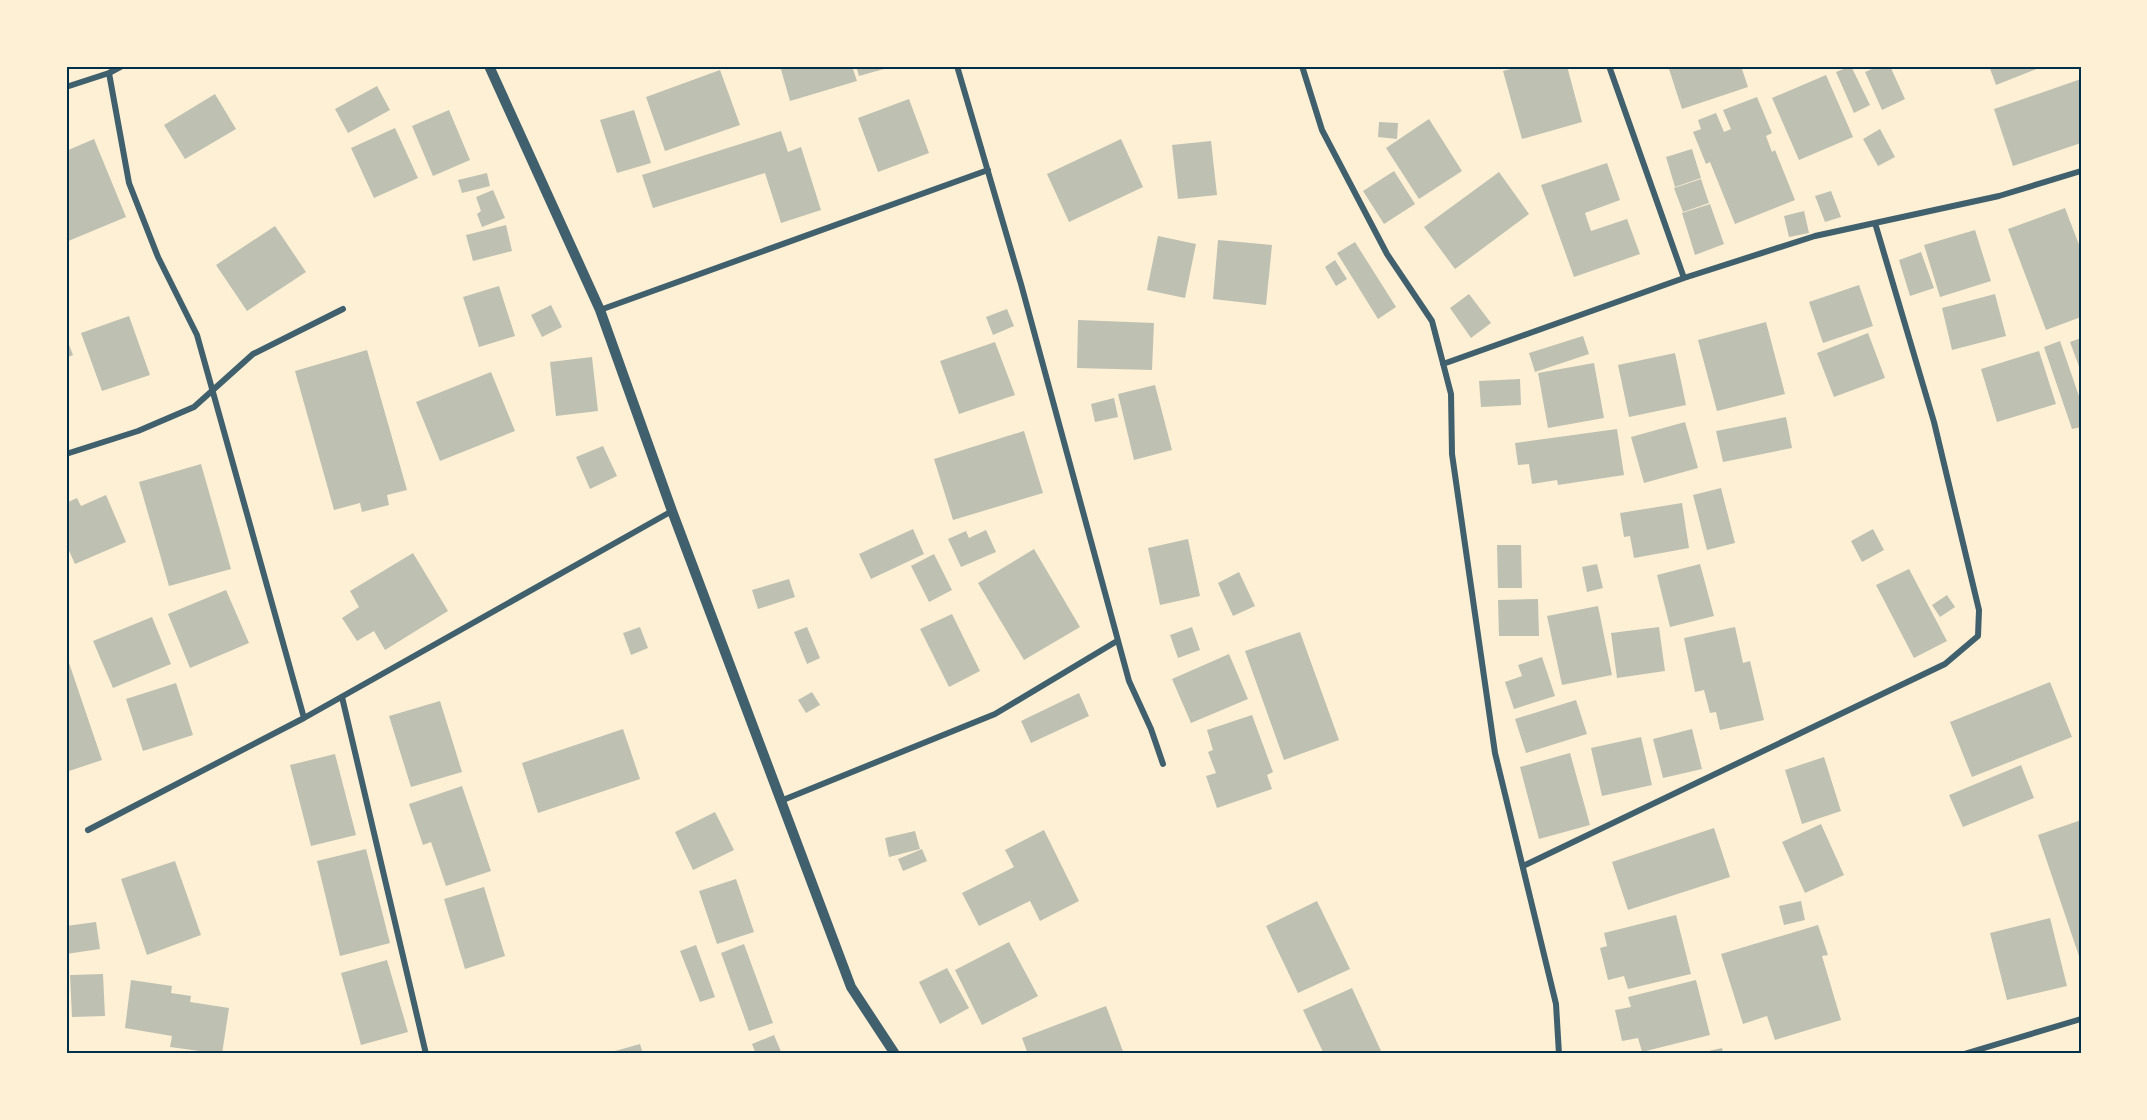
<svg xmlns="http://www.w3.org/2000/svg" width="2147" height="1120" viewBox="0 0 2147 1120" font-family="Overpass,sans-serif">
	<style>
		.building { fill: #bec0b2 }
		.lines { fill: none; stroke-linecap: round; stroke-linejoin: round }
		.minor { stroke: #3f606c; stroke-width: 6 }
		.tertiary { stroke: #3f606c; stroke-width: 10 }
		.neatline { fill: none; stroke: #003049; stroke-width: 2 }
	</style>
	<rect width="100%" height="100%" fill="#fdf0d5"/>
	<path class="building" d="M780 66H852L857 81 790 101Z
		M856 66H891V67L859 76Z
		M1522 66H1567L1582 122 1522 139 1503 71Z
		M1668 66H1741L1748 87 1682 109Z
		M1851 66 1870 105 1854 113 1836 72Z
		M1879 66H1890L1905 99 1882 110 1865 72Z
		M1989 66H2044L1996 85Z
		M720 70 740 125 665 151 646 97Z
		M1826 75 1853 137 1799 160 1772 98Z
		M2081 79V143L2013 166 1994 109Z
		M377 86 390 110 348 133 335 109Z
		M215 94 236 129 185 159 164 125Z
		M1757 97 1772 133 1766 136 1772 152 1775 150 1795 200 1735 224 1710 162 1706 164 1693 132 1701 129 1698 120 1716 113 1724 132 1731 129 1723 110Z
		M909 99 929 153 878 172 858 118Z
		M449 110 470 160 433 176 412 126Z
		M634 110 651 163 617 173 600 120Z
		M1429 119 1462 171 1419 199 1386 148Z
		M1379 122 1398 123 1397 139 1378 137Z
		M395 128 418 178 374 198 351 148Z
		M1880 129 1895 157 1878 166 1863 139Z
		M781 131 788 152 801 147 821 210 781 223 765 173 653 208 642 175Z
		M94 139 126 217 66 242V151Z
		M1121 139 1143 187 1069 222 1047 174Z
		M1211 141 1217 195 1178 199 1172 145Z
		M1692 149 1701 178 1675 187 1666 157Z
		M1607 163 1620 200 1585 213 1591 231 1627 219 1640 254 1574 277 1541 185Z
		M1394 171 1415 204 1384 224 1363 191Z
		M1499 172 1529 214 1455 269 1424 227Z
		M487 173 490 186 462 193 458 180Z
		M1701 179 1709 203 1683 212 1674 188Z
		M493 190 505 218 482 227 477 214 481 211 476 197Z
		M1831 191 1841 217 1825 222 1815 196Z
		M1710 204 1724 244 1695 255 1682 213Z
		M2065 208 2081 250V317L2046 330 2008 229Z
		M1804 211 1809 233 1789 237 1784 216Z
		M506 225 512 251 473 261 466 235Z
		M275 226 306 272 247 311 216 265Z
		M1975 230 1991 281 1940 297 1924 245Z
		M1158 236 1196 244 1185 298 1147 290Z
		M1218 240 1272 245 1266 305 1213 299Z
		M1355 242 1396 307 1378 319 1337 253Z
		M1921 252 1934 288 1910 296 1899 260Z
		M1335 260 1347 279 1336 286 1325 267Z
		M1859 285 1873 326 1823 343 1809 302Z
		M499 286 515 336 479 347 463 297Z
		M1469 294 1491 323 1471 338 1450 308Z
		M1995 294 2006 336 1952 350 1942 308Z
		M551 305 562 327 542 337 531 315Z
		M1007 309 1014 326 993 335 986 317Z
		M129 316 150 375 102 391 81 333Z
		M1078 320 1154 323 1152 370 1077 368Z
		M1766 322 1785 394 1717 411 1698 340Z
		M1868 333 1885 378 1834 397 1817 353Z
		M1583 336 1589 354 1535 372 1529 353Z
		M66 337 73 355 66 358Z
		M2081 338V372L2070 342Z
		M2060 341 2081 402V427L2072 429 2044 347Z
		M995 342 1015 395 959 414 940 361Z
		M367 350 407 490 387 495 389 505 362 512 360 503 334 510 295 371Z
		M2039 351 2056 404 1997 422 1981 369Z
		M1675 353 1686 405 1629 417 1618 365Z
		M592 357 598 411 556 416 550 362Z
		M1594 363 1604 418 1548 428 1538 373Z
		M491 372 515 431 440 461 416 402Z
		M1520 379 1521 405 1481 407 1479 381Z
		M1155 385 1172 450 1134 460 1118 394Z
		M1114 398 1118 417 1095 422 1091 404Z
		M1786 417 1792 448 1723 462 1716 431Z
		M1685 422 1698 468 1644 483 1631 437Z
		M1617 429 1624 475 1558 485 1557 480 1532 484 1529 464 1518 465 1515 443Z
		M1024 431 1043 493 953 520 934 459Z
		M603 446 617 476 590 489 576 457Z
		M201 464 231 569 169 586 139 482Z
		M1721 488 1735 543 1707 550 1693 495Z
		M106 495 126 542 75 564 66 544V503L77 498 81 506Z
		M1682 503 1689 548 1634 558 1630 536 1624 537 1620 513Z
		M913 529 924 554 871 579 859 554Z
		M1873 529 1884 550 1862 562 1851 541Z
		M986 530 996 552 961 567 948 539 966 531 969 538Z
		M1188 539 1200 596 1160 605 1148 548Z
		M1497 545H1521L1522 588H1498Z
		M1034 549 1080 627 1024 660 978 583Z
		M413 553 448 611 385 650 374 631 357 641 342 618 359 607 350 591Z
		M934 554 952 590 929 602 911 566Z
		M1597 564 1603 588 1587 592 1582 567Z
		M1700 564 1714 616 1670 627 1657 575Z
		M1909 569 1947 641 1914 658 1876 585Z
		M1239 572 1255 606 1233 616 1218 583Z
		M789 579 795 597 758 609 752 590Z
		M226 590 249 643 190 668 168 614Z
		M1947 595 1955 607 1940 617 1932 605Z
		M1538 599 1539 636H1499L1498 600Z
		M1598 606 1612 675 1562 685 1547 616Z
		M952 614 980 671 949 687 920 629Z
		M152 617 171 664 113 688 93 641Z
		M640 627 648 648 631 655 623 633Z
		M807 627 820 658 807 664 794 632Z
		M1192 627 1200 650 1178 658 1170 635Z
		M1659 627 1665 671 1617 678 1611 633Z
		M1735 627 1743 663 1750 661 1764 720 1720 730 1716 712 1710 713 1704 690 1695 692 1684 638Z
		M1300 632 1339 740 1284 760 1245 651Z
		M66 654 102 760 66 772Z
		M1229 654 1248 699 1191 723 1172 679Z
		M1542 657 1555 696 1514 709 1505 682 1522 676 1518 665Z
		M2050 682 2072 737 1972 777 1950 722Z
		M176 683 193 735 143 751 126 699Z
		M812 692 820 705 806 713 798 700Z
		M1079 693 1089 716 1031 743 1021 721Z
		M1576 700 1587 734 1526 753 1515 719Z
		M440 701 462 772 411 787 389 716Z
		M1252 715 1273 772 1267 775 1272 789 1217 808 1206 776 1216 773 1208 752 1213 750 1207 730Z
		M623 729 640 779 538 813 522 763Z
		M1692 729 1702 769 1663 778 1653 739Z
		M1641 737 1652 785 1602 796 1591 748Z
		M1570 753 1590 825 1539 839 1520 767Z
		M335 754 356 835 311 846 290 765Z
		M1824 757 1841 811 1802 824 1785 770Z
		M2021 765 2034 798 1963 827 1949 795Z
		M462 786 491 871 446 886 431 842 423 845 409 804Z
		M715 812 734 850 693 870 675 832Z
		M2081 820V962L2038 835Z
		M1821 824 1844 875 1805 893 1782 842Z
		M1714 828 1730 877 1628 910 1612 862Z
		M1044 830 1079 901 1040 921 1030 901 979 926 962 893 1014 867 1005 850Z
		M915 831 920 849 889 857 885 838Z
		M366 849 390 943 340 956 317 861Z
		M922 849 927 861 903 871 898 859Z
		M175 861 201 935 147 955 121 879Z
		M736 879 754 932 717 944 699 891Z
		M484 887 505 956 465 969 444 899Z
		M1317 901 1350 969 1298 993 1266 926Z
		M1801 901 1805 920 1784 925 1779 906Z
		M1676 915 1691 974 1628 989 1624 976 1608 980 1600 948 1607 946 1604 933Z
		M2050 918 2067 986 2007 1000 1990 933Z
		M96 922 100 949 66 954V926Z
		M1818 925 1828 955 1822 956 1841 1020 1775 1040 1767 1016 1743 1024 1721 954Z
		M1009 942 1038 996 982 1025 955 970Z
		M744 944 773 1023 749 1031 721 953Z
		M696 945 715 997 700 1002 680 951Z
		M387 960 408 1032 361 1045 341 973Z
		M947 968 969 1008 940 1024 919 982Z
		M103 974 105 1016 72 1017 70 975Z
		M131 980 172 986 171 993 191 996 190 1002 229 1008 222 1054 170 1047 172 1036 125 1028Z
		M1696 980 1710 1035 1642 1052 1638 1038 1622 1041 1615 1010 1631 1007 1628 997Z
		M1352 988 1382 1053 1381 1054H1324L1303 1010Z
		M1106 1006 1124 1054H1028L1022 1038Z
		M774 1035 782 1054H756L752 1044Z
		M640 1044 643 1054H608V1053Z
		M1722 1048 1723 1054H1700V1053Z"/>
	<g class="lines">
		<path class="minor" d="M957 66 1021 284 1129 681 1151 729 1163 764
			M1302 66 1322 130 1387 254 1432 321 1451 394 1452 454 1495 753 1556 1004 1559 1054
			M1609 66 1684 278
			M109 73 129 183 158 257 197 335 304 718
			M66 87 109 73 122 66
			M600 310 988 170
			M1443 364 1684 278 1815 236 1999 196 2081 171
			M66 454 138 431 194 407 253 354 343 309
			M342 697 426 1054
			M783 800 995 714 1117 641
			M88 830 304 718 672 511
			M1523 866 1945 664 1978 636 1979 610 1934 422 1875 223
			M1964 1054 2081 1019"/>
		<path class="tertiary" d="M489 66 600 310 672 511 851 987 895 1054"/>
	</g>
	<rect width="2147" height="1120" fill="none" stroke="#fdf0d5" stroke-width="135"/>
	<rect x="68" y="68" width="2012" height="984" class="neatline"/>
</svg>
